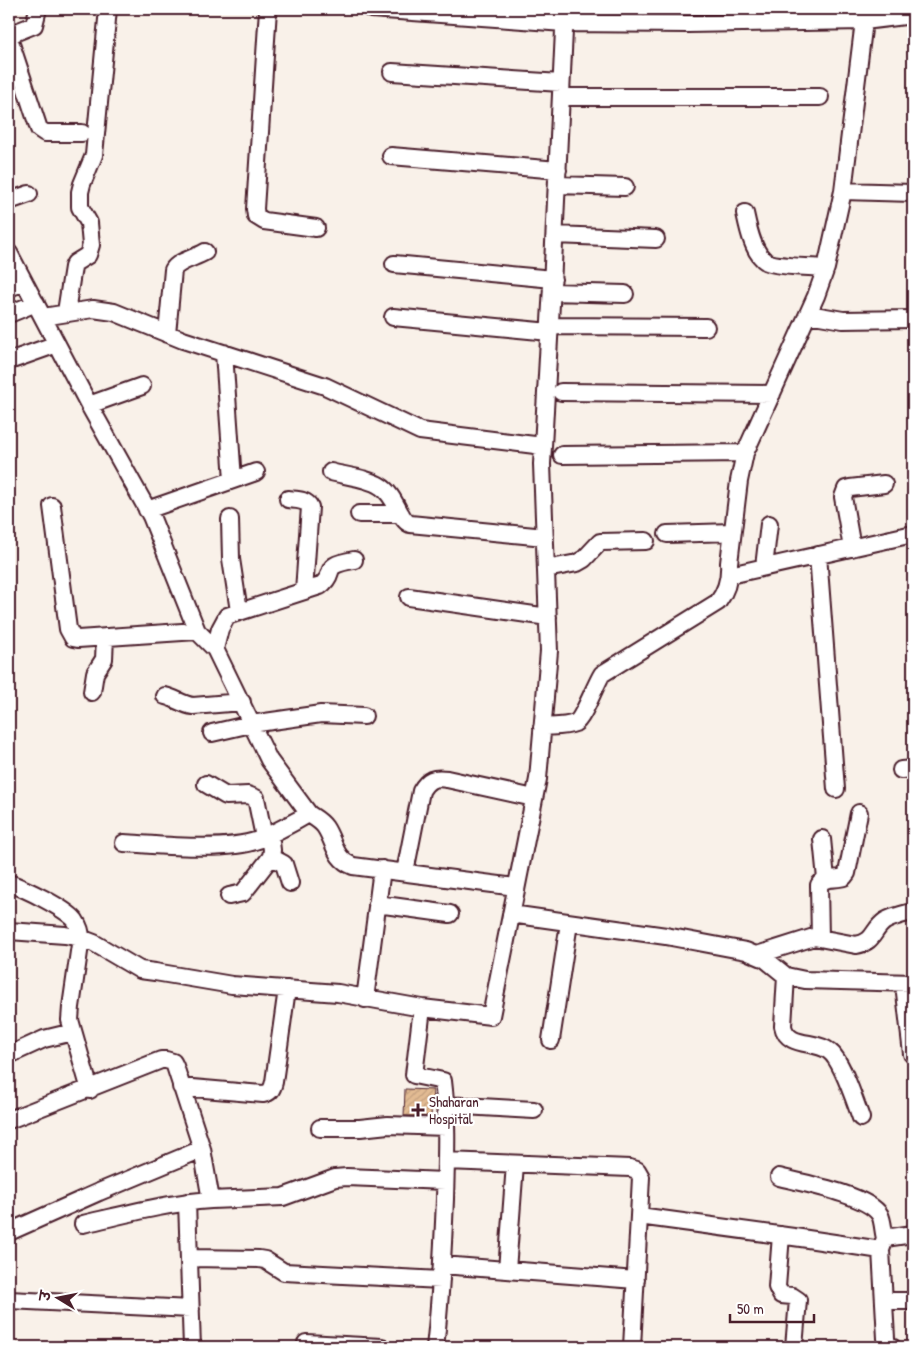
<svg xmlns="http://www.w3.org/2000/svg" width="922" height="1356" viewBox="0 0 922 1356" font-family="'Patrick Hand','Playpen Sans Deva',sans-serif">
	<style>
		.building { fill: url(#building-hatch); stroke: #4a1f2b }
		.lines { fill: none; stroke-linecap: round; stroke-linejoin: round }
		.minor-casing { stroke: #4a1f2b; stroke-width: 20 }
		.minor { stroke: #fff; stroke-width: 16 }
		.poi-dot { fill: #4a1f2b; stroke: #fff; stroke-width: 2 }
		.labels { text-anchor: middle; dominant-baseline: central; stroke-width: 4.5; stroke-linejoin: round; paint-order: stroke }
		.poi-label { font-size: 15px; fill: #4a1f2b; stroke: #fff; text-anchor: start }
	</style>
	<defs>
		<pattern id="building-hatch" width="6" height="6" patternUnits="userSpaceOnUse" patternTransform="scale(1.25)"><rect width="6" height="6" fill="#e2bb93"/><path d="M-1 1l2-2M0 6l6-6M5 7l2-2" fill="none" stroke="#c3a07f"/></pattern>
	</defs>
	<rect width="100%" height="100%" fill="#f9f1e9"/>
	<filter id="ink" filterUnits="userSpaceOnUse"><feTurbulence type="fractalNoise" baseFrequency=".02" numOctaves="2"/><feDisplacementMap in="SourceGraphic" scale="10" xChannelSelector="R" yChannelSelector="G"/><feConvolveMatrix kernelMatrix="1 2 1 2 8 2 1 2 1" color-interpolation-filters="sRGB"/></filter>
	<g filter="url(#ink)">
		<path class="building" d="M405 1089 433 1090 431 1116H404Z"/>
		<g class="lines">
			<g class="minor-casing">
				<path id="minor" d="M268 9 255 209 256 216 264 221 316 228
					M371 9 564 23 688 24 864 21 843 191 826 268 816 296 745 453 739 481 729 563C730 578 727 590 718 602L602 674C595 685 583 719 575 723 565 727 552 726 542 727
					M864 21 913 15
					M9 35 34 25 38 9
					M9 38 39 129 45 133H82
					M392 72 561 83
					M561 97H820
					M391 156 558 170
					M557 185 625 187
					M843 191 913 193
					M9 201 29 194
					M745 213C748 227 753 254 767 262 778 267 813 267 826 268
					M555 235 656 239
					M9 253 89 405 151 516 197 631 215 649 269 760 309 814C315 818 321 821 325 827 335 842 334 859 353 866L516 887
					M394 264 553 279
					M9 288 24 282
					M552 292 625 294
					M66 312 73 267 75 263 88 255 91 245 89 223 80 207V192L82 184 94 155 108 9
					M9 314 36 303
					M808 314 843 320 913 319
					M43 317 93 309 114 312 183 340 325 386 420 431 543 446
					M393 317 550 332
					M550 326 706 327
					M167 334 173 270C178 261 195 258 205 252
					M224 353 233 480
					M9 361 57 344
					M561 392 772 394
					M89 405 142 386
					M562 455 745 453
					M331 472C345 476 368 478 380 486 396 495 399 520 410 524L545 537
					M288 499C296 500 306 499 310 507L304 591
					M52 506 68 629 73 638 78 639 197 631
					M147 510 256 472
					M359 514H401
					M230 519 231 559 239 611
					M667 534 732 532
					M852 548 843 497 846 489 850 488 884 484
					M818 555 836 789
					M764 567 769 524
					M546 569 577 563 584 559 600 542 646 541
					M730 575 913 534
					M409 597 548 617
					M215 649 220 629 227 616 320 586C339 572 318 566 354 560
					M92 692 95 673 104 659 105 637
					M165 696C175 698 183 705 193 706L242 702
					M212 733 251 724 321 714 364 716
					M901 770 913 769
					M206 784 226 796 248 795 256 798 264 837
					M822 839 826 879
					M124 843C160 845 225 852 258 840 275 833 292 823 309 814
					M271 857 284 864 290 883
					M405 872 421 791C428 779 434 777 447 779L534 798
					M9 883C24 888 65 908 75 920 79 926 81 932 81 938L71 1007 70 1020 90 1090
					M229 896 243 893 271 857 272 850 270 834
					M377 904 450 914
					M511 914 666 936 746 951 765 959 786 976 805 980 913 983
					M9 931 65 935 81 938 94 943 140 970 155 972 232 985 338 993 422 1008 491 1016 538 779 549 651 542 464 552 286 565 9
					M820 938 819 885C824 876 836 880 844 877L847 873 859 813
					M757 955 814 937 856 945C875 942 872 930 885 921 892 917 900 915 908 913
					M786 976 783 1026C787 1048 815 1040 829 1051 842 1060 855 1102 861 1118
					M904 984 912 1054
					M365 999 382 869
					M422 1008 414 1075 443 1081C448 1120 446 1160 445 1199 443 1248 441 1298 435 1347
					M551 1040 569 923
					M9 1055 44 1039 73 1032
					M181 1087 263 1094C270 1093 272 1090 274 1082L287 989
					M446 1105 534 1110
					M9 1120 161 1060H166L173 1062 175 1066 202 1149 211 1200 283 1197 335 1178 347 1177 445 1181
					M320 1128H360L388 1125 446 1127
					M447 1161 630 1168 637 1170 641 1177 639 1216 801 1238 881 1250 885 1238 913 1234
					M779 1177C803 1183 868 1195 880 1215 883 1221 883 1231 885 1238
					M187 1202 192 1347
					M83 1224C126 1214 167 1203 211 1200
					M9 1232 99 1192 202 1149
					M781 1235 777 1287 781 1295 792 1296 798 1300 794 1347
					M881 1250 886 1338 887 1345 892 1347
					M189 1258 259 1259 265 1260 284 1272 441 1280
					M442 1265 636 1280
					M507 1270 515 1164
					M9 1300 191 1309
					M884 1301H913
					M306 1343 382 1347
					M632 1347 639 1216"/>
			</g>
			<use href="#minor" class="minor"/>
		</g>
	</g>
	<path class="poi-dot" d="M415.5 1102.5h5v5h5v5h-5v5h-5v-5h-5v-5h5z"/>
	<g class="labels">
		<g class="poi-label">
			<text x="429" y="1101">Shaharan<tspan x="429" dy="17">Hospital</tspan></text>
		</g>
	</g>
	<rect width="922" height="1356" fill="none" stroke="#fff" stroke-width="30"/>
	<rect x="15" y="15" width="892" height="1326" fill="none" stroke="#4a1f2b" stroke-width="2" filter="url(#ink)"/>
	<g transform="translate(58 1298) rotate(280)" stroke="#ffffff" stroke-width="4" paint-order="stroke">
	<path d="M0-4L9 19L0 12L-9 19Z" fill="#4a1f2b"/>
	<text y="-8" font-size="14" font-weight="bold" text-anchor="middle" fill="#4a1f2b">उ</text>
	</g>
	<path d="M730 1314v8h84v-8" fill="none" stroke="#4a1f2b" stroke-width="2.5"/>
	<text x="737" y="1314" font-size="15" fill="#4a1f2b" stroke="#ffffff" stroke-width="4" paint-order="stroke">50 m</text>
</svg>
